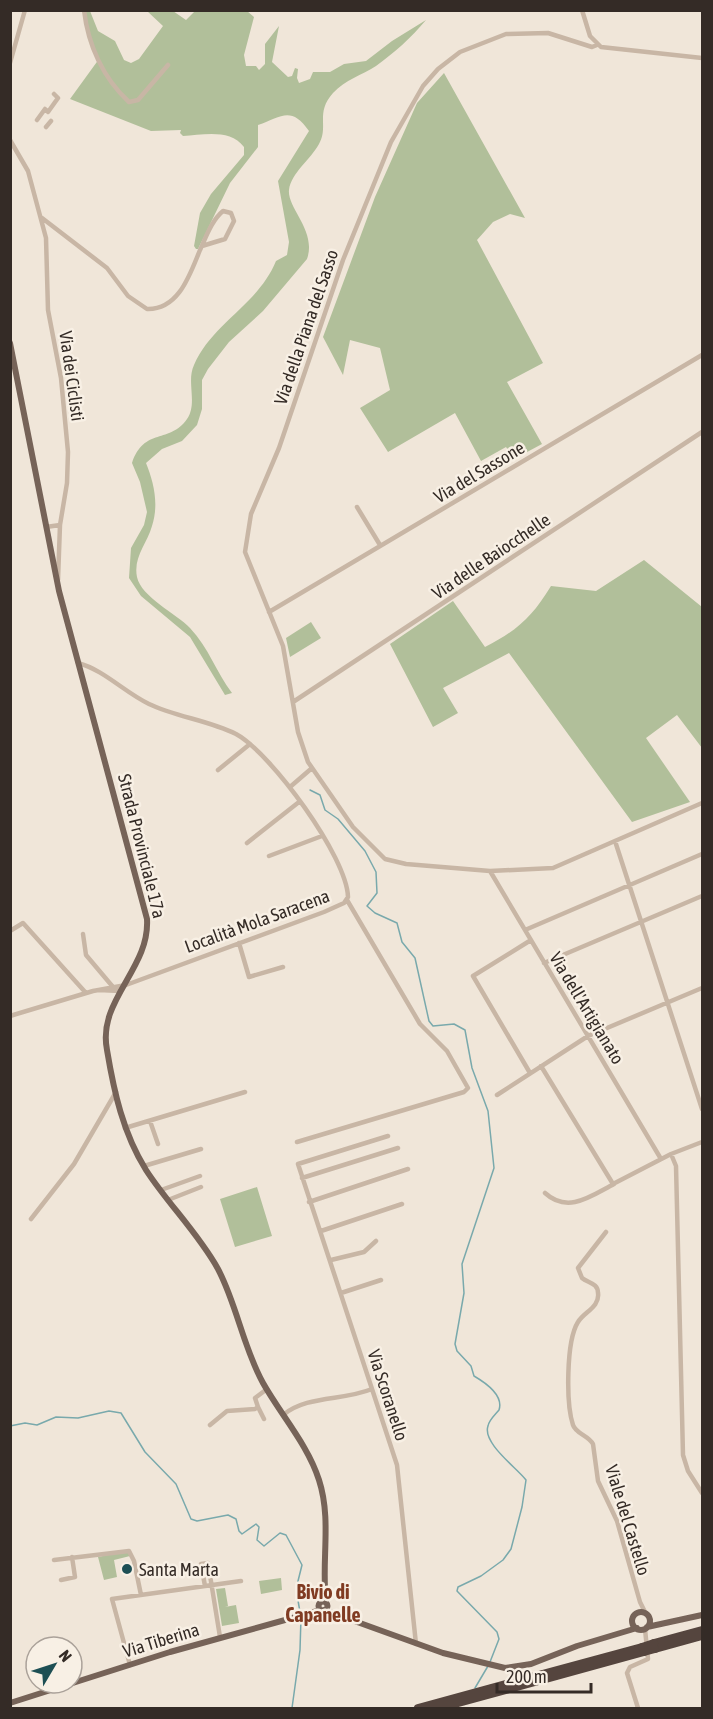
<svg xmlns="http://www.w3.org/2000/svg" width="713" height="1719" viewBox="0 0 713 1719" font-family="'Asap Condensed',sans-serif">
	<style>
		.green { fill: #b1bf9a }
		.lines { fill: none; stroke-linecap: round; stroke-linejoin: round }
		.stream { stroke: #79a9ac; stroke-width: 1.5 }
		.minor { stroke: #c8b6a5; stroke-width: 4.5 }
		.major { stroke: #766358; stroke-width: 6 }
		.highway { stroke: #55453e; stroke-width: 8 }
		.highway-bridge { stroke: #55453e; stroke-width: 8 }
		.poi-dot { fill: #1d4f54; stroke: #f8f0e5; stroke-width: 2 }
		.labels { text-anchor: middle; dominant-baseline: central; stroke-width: 5; stroke-linejoin: round; paint-order: stroke }
		.street-label { font-size: 18px; fill: #342b26; stroke: #f8f0e5 }
		.poi-label { font-size: 18px; fill: #342b26; stroke: #f8f0e5; text-anchor: start }
		.neighbourhood-label { font-size: 20px; font-weight: bold; fill: #803b22; stroke: #f8f0e5 }
	</style>
	<rect width="100%" height="100%" fill="#f0e6d9"/>
	<path class="green" d="M85 11H90L98 31 115 41 124 60 131 63 139 59 163 26 147 11H173L186 20 195 11H247L254 17 244 55 246 66H256L259 70 265 64V44L279 26 272 62 288 77 292 76 295 68 298 69 297 78 299 83 310 79 313 72H330L344 64 366 61 392 41 426 20C411 38 394 53 376 66 362 75 345 80 333 93 315 113 329 126 319 144 311 159 291 173 289 190 287 208 317 231 307 259L263 311 229 342 208 369 202 380V409L197 425 182 441 162 449 146 463C154 483 159 504 152 526 147 544 133 557 137 577 141 597 177 614 190 628 209 648 216 672 232 693L225 695 190 637 141 596 129 578 131 548 144 525 147 512 140 482 132 463C144 427 170 444 187 419 198 403 186 382 194 365 212 323 258 305 276 261L287 255 289 242 278 181 309 131C291 105 281 117 258 125V147L230 183 198 249H196L194 246 200 213 211 194 244 155V147C230 128 202 135 183 136L180 133 181 130 151 131 70 99 99 59 91 42Z
		M444 73 525 218 510 214 493 222 477 240 543 363 507 382 542 444 514 459 506 447 481 461 455 413 388 452 360 408 390 390 380 348 350 340 343 375 323 337 375 197 417 103Z
		M644 560 702 607V748L677 715 646 738 690 802 632 822 509 653 443 688 458 713 433 727 390 644 453 601 485 647C518 630 532 617 551 586L596 591Z
		M311 622 321 638 290 657 286 638Z
		M257 1187 272 1236 235 1247 220 1199Z
		M127 1551 130 1556 114 1560 117 1577 104 1580 98 1557Z
		M281 1578 282 1590 261 1594 259 1581Z
		M225 1588 228 1606 225 1607 236 1605 239 1623 222 1626 216 1589Z"/>
	<g class="lines">
		<path class="stream" d="M310 790 320 795 325 810 338 819 365 851 376 872 377 893 367 906 375 913 397 923 402 942 415 958 429 1021 433 1026 454 1024 465 1030 472 1068 488 1111 494 1168 462 1264 464 1293 455 1344 457 1351 471 1366 474 1376C486 1383 504 1395 499 1410 495 1415 489 1420 488 1426 482 1443 517 1468 526 1480L522 1507 511 1549 503 1560 481 1576 458 1587 457 1591 497 1632 499 1639 490 1662
			M10 1426 25 1423 37 1425 56 1417 78 1418 109 1411 121 1413 145 1452 176 1484 191 1519 197 1521 228 1515 236 1519 239 1531 242 1534 256 1524 259 1527 257 1540 264 1546 280 1533 286 1535 302 1565 296 1589 300 1612
			M475 1688 488 1666
			M292 1708 300 1650 301 1617"/>
		<path class="minor" d="M84 10C88 45 103 78 129 102L138 100 168 65
			M582 10 590 36 601 47 702 58
			M597 45 592 47 548 33 506 34 460 52 438 69 423 86 391 142 343 260 279 448 251 514 245 552 283 646 298 732 308 762 353 827 385 859 406 864 490 871 553 868 702 803
			M10 63 25 10
			M37 120 45 109 48 112 58 98 54 94
			M46 127 51 121
			M10 140 28 171 46 238 48 310 61 378 68 452 67 483 60 525 46 527
			M42 218 107 268 128 296 147 309C179 310 190 274 200 250 206 237 212 220 223 211L231 213 234 221 225 239 202 246
			M357 507 380 545
			M58 580 60 525
			M269 612 702 355
			M293 702 702 432
			M218 770 250 744
			M290 787 312 768
			M615 841 702 1109
			M247 843 299 802
			M269 856 322 836
			M490 871 661 1159
			M525 930 702 854
			M10 931 23 923 86 993
			M83 934 86 955 113 987
			M239 943 249 977 283 967
			M544 963 702 896
			M99 990 120 991
			M10 1016 93 991 126 985 324 912 344 903 348 897C347 857 271 753 236 734 208 720 176 717 149 704 124 692 104 670 78 663
			M541 1066 613 1184 671 1154 702 1142
			M530 1073 473 976 531 940
			M497 1095 588 1036 702 988
			M150 1121 158 1144
			M125 1128 245 1092
			M388 1136 298 1164 397 1465 416 1644
			M297 1142 464 1092 468 1088 447 1051 420 1024 347 900
			M671 1154 676 1166 683 1455 688 1471 702 1493
			M144 1166 201 1149
			M302 1178 398 1148
			M161 1190 200 1176
			M545 1193C568 1214 591 1196 614 1184
			M168 1200 201 1187
			M309 1202 408 1169
			M31 1219 74 1164 116 1092
			M321 1231 402 1204
			M606 1232 578 1268 582 1278C588 1283 598 1283 598 1293 600 1307 584 1312 578 1322 566 1341 566 1404 573 1425 576 1434 588 1435 593 1444L598 1481 617 1521 640 1602 646 1614
			M331 1260 364 1252 376 1241
			M341 1293 381 1280
			M258 1407 264 1419
			M283 1415C307 1395 343 1401 372 1389
			M210 1425 227 1411 255 1409 258 1407 255 1398 267 1389
			M54 1560 129 1551 134 1561 141 1595
			M61 1580 75 1577 72 1557
			M205 1586 201 1564 208 1563 220 1637
			M130 1665 112 1599 241 1581
			M638 1708 627 1673 630 1667 648 1659 645 1629"/>
		<path class="major" d="M10 343 59 591 147 919C150 969 97 1000 107 1050 114 1092 123 1133 146 1170 168 1204 198 1233 218 1269 237 1305 243 1347 263 1383 281 1415 308 1445 319 1480 332 1520 321 1562 326 1602
			M318.5 1606a4.5 4.5 0 1 1 9 0a4.5 4.5 0 1 1-9 0Z
			M324 1610 443 1653 505 1668 531 1664 577 1646 637 1628
			M632 1621a9 9 0 1 1 18 0a9 9 0 1 1-18 0Z
			M647 1627 702 1615
			M10 1703 170 1652 321 1610"/>
		<path class="highway" d="M654 1643 702 1630
			M655 1649 702 1636
			M418 1708 642 1647
			M440 1708 644 1652"/>
		<path class="highway-bridge" d="M642 1647 654 1643
			M644 1652 655 1649"/>
	</g>
	<circle class="poi-dot" cx="127" cy="1569" r="6"/>
	<g class="labels">
		<g class="street-label">
			<text transform="translate(306 327) rotate(-71)">Via della Piana del Sasso</text>
			<text transform="translate(72 376) rotate(82)">Via dei Ciclisti</text>
			<text transform="translate(479 472) rotate(-31)">Via del Sassone</text>
			<text transform="translate(491 556) rotate(-34)">Via delle Baiocchelle</text>
			<text transform="translate(142 846) rotate(76)">Strada Provinciale 17a</text>
			<text transform="translate(257 921) rotate(-20)">Località Mola Saracena</text>
			<text transform="translate(587 1008) rotate(59)">Via dell'Artigianato</text>
			<text transform="translate(388 1395) rotate(72)">Via Scoranello</text>
			<text transform="translate(628 1520) rotate(73)">Viale del Castello</text>
			<text transform="translate(161 1640) rotate(-17)">Via Tiberina</text>
		</g>
		<g class="poi-label">
			<text x="139" y="1569">Santa Marta</text>
		</g>
		<g class="neighbourhood-label">
			<text x="323" y="1591">Bivio di<tspan x="323" dy="23">Capanelle</tspan></text>
		</g>
	</g>
	<rect width="713" height="1719" fill="none" stroke="#342b26" stroke-width="24"/>
	<g transform="translate(54 1665) rotate(51)"><circle r="28" fill="#f8f0e5" stroke="#aaa199" stroke-width="1.5"/>
	<path d="M0-4.5L10 22L0 15L-10 22Z" fill="#1d4f54"/>
	<text y="-9" font-size="16" font-weight="bold" text-anchor="middle" fill="#342b26">N</text>
	</g>
	<path d="M497 1683v9h94v-9" fill="none" stroke="#342b26" stroke-width="3"/>
	<text x="506" y="1683" font-size="18" fill="#342b26" stroke="#f8f0e5" stroke-width="4.5" paint-order="stroke">200 m</text>
</svg>
